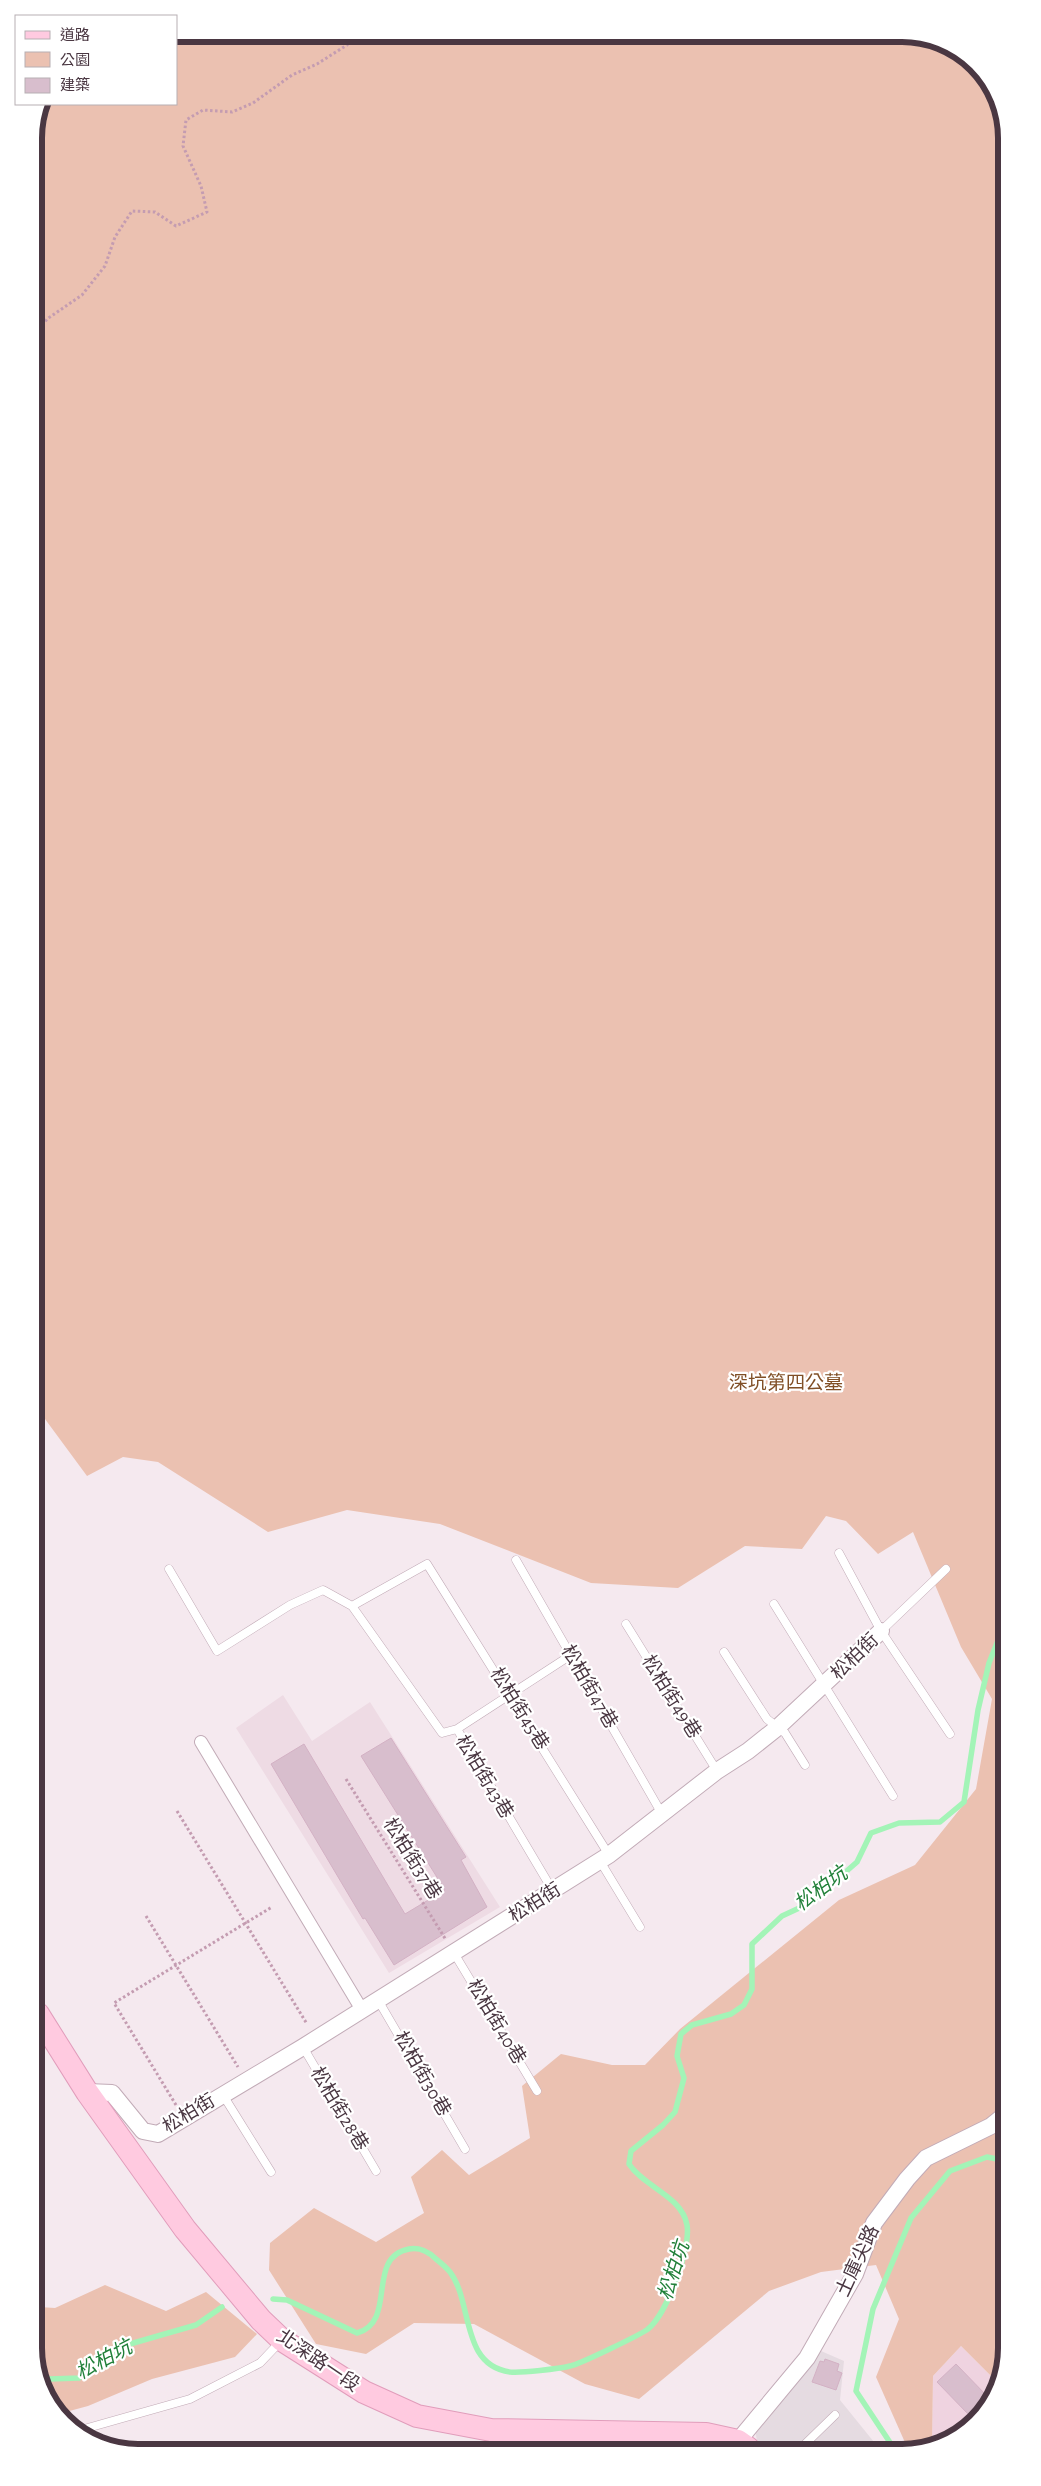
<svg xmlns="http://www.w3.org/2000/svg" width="1041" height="2486" viewBox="0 0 1041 2486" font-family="'Alegreya Sans','Noto Sans TC',sans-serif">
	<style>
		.residential { fill: #eedbe4 }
		.industrial { fill: #e5dbe1 }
		.education { fill: #efd3e0 }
		.green { fill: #ebc1b1 }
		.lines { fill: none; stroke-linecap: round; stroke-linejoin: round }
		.stream { stroke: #a3f4b7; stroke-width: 5.5 }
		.building { fill: #d8becd; stroke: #d3b1c4 }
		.service-casing { stroke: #c2abb7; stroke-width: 9 }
		.pedestrian-casing { stroke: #c2abb7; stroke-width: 14 }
		.minor-casing { stroke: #c2abb7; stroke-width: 18 }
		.secondary-casing { stroke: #e19dbb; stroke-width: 24 }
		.path { stroke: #c49cb1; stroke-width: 3; stroke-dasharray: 2.5 2.5; stroke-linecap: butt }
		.service { stroke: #fff; stroke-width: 8 }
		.pedestrian { stroke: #fff; stroke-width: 12 }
		.minor { stroke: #fff; stroke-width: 16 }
		.secondary { stroke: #ffcae0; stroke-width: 22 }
		.labels { text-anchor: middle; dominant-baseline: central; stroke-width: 4.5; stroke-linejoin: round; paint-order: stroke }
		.park-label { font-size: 19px; fill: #804f26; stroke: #fff }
		.street-label { font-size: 19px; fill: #4a3742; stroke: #fff }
		.water-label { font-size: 20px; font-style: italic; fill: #218039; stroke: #fff }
		.rim { fill: none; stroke: #4a3742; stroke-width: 6 }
	</style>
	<rect width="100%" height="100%" fill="#f5e9ef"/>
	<path class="residential" d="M283 1695 312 1741 370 1702 500 1907 389 1973 236 1728Z"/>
	<path class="industrial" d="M821 2351 844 2361 840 2400 878 2447 767 2448 757 2441 755 2429Z"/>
	<path class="education" d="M961 2346 996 2381 986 2411 936 2447H932L933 2376Z"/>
	<path class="green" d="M176 34H910L967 55 1002 105 1007 2348 996 2381 961 2346 933 2376 932 2447H907L876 2377 899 2319 876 2265 821 2272 769 2291 639 2399 585 2384 474 2324 414 2323 366 2354 316 2344 269 2270 270 2243 314 2208 376 2242 424 2213 411 2177 442 2150 469 2175 530 2138 522 2086 561 2054 612 2065H645L680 2029 839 1900 915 1865 976 1789 992 1699 961 1647 913 1532 878 1554 846 1521 826 1516 802 1549 745 1546 678 1588 591 1583 440 1524 347 1510 268 1532 158 1462 123 1457 87 1476 45 1419 37 1381 34 132 40 104H176Z
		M105 2285 166 2311 206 2292 257 2334 235 2357 152 2379 88 2406 62 2413 39 2381V2307L55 2308Z"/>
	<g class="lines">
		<path class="stream" d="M273 2299 287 2300 357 2333C398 2322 365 2257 409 2249 419 2247 429 2252 436 2259 441 2263 446 2267 450 2272 473 2302 460 2365 510 2372 522 2373 558 2369 570 2366 578 2365 642 2334 648 2329 667 2314 691 2248 687 2225 682 2196 644 2187 629 2164L631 2151 663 2125 675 2112 684 2078 677 2056 681 2034 692 2025 731 2014 744 2005 752 1989V1944L782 1916 810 1903 857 1862 871 1833 899 1823 940 1822 964 1802 978 1710 989 1663 1001 1633 1005 1611
			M39 2376 50 2379 79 2378 123 2346 196 2325 222 2307
			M893 2447 856 2391 873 2309 911 2218 950 2171 987 2157 1007 2161"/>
	</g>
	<path class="building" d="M391 1738 466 1857 461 1860 487 1907 394 1965 365 1918 363 1919 271 1764 304 1744 405 1914 445 1890 361 1756Z
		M825 2359 839 2364 837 2371 842 2373 836 2390 812 2382 820 2361 824 2362Z
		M956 2364 987 2396 968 2414 937 2382Z"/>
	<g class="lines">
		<g class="service-casing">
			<path id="service" d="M839 1553 881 1631 950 1734
				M516 1560 662 1814
				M169 1569 217 1651 290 1605 323 1590 352 1606 442 1733 457 1729 553 1891
				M774 1604 893 1796
				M352 1606 427 1564 609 1855
				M626 1624 717 1771
				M881 1631 946 1569
				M724 1652 767 1719 785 1733 805 1765
				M457 1729 571 1655
				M600 1861 640 1927
				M454 1953 537 2091
				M378 2000 465 2149
				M303 2047 376 2171
				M223 2095 271 2172
				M77 2431 190 2399 260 2363 280 2342
				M801 2448 835 2415"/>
		</g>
		<g class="pedestrian-casing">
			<path id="pedestrian" d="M201 1742 362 2010"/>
		</g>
		<g class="minor-casing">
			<path id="minor" d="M87 2092 112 2093 143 2131 158 2134 303 2047 609 1855 717 1771 748 1751 777 1728 881 1631
				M738 2441 807 2358 855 2274 874 2223 907 2179 926 2158 991 2126 1007 2113"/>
		</g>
		<g class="secondary-casing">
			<path id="secondary" d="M38 2014 87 2092 185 2229 261 2320 282 2340 364 2392 417 2416 491 2430 706 2434 738 2441 748 2448"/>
		</g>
		<path class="path" d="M34 338 47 319 82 295 105 266 115 237 132 211 155 212 176 226 207 212 201 186 183 146 186 120 203 110 232 112 253 103 292 75 317 64 347 45 355 34
			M346 1779 446 1940
			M177 1811 307 2024
			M146 1916 238 2067
			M176 2105 114 2003 272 1907"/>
		<use href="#service" class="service"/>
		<use href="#pedestrian" class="pedestrian"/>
		<use href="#minor" class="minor"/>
		<use href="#secondary" class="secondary"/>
	</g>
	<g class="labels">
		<g class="park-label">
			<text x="786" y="1383">深坑第四公墓</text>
		</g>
		<g class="street-label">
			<text transform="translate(855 1657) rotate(-44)">松柏街</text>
			<text transform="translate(589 1687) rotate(60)">松柏街47巷</text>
			<text transform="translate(671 1697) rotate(58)">松柏街49巷</text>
			<text transform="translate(519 1709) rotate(58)">松柏街45巷</text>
			<text transform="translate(484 1777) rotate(59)">松柏街43巷</text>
			<text transform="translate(412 1859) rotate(58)">松柏街37巷</text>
			<text transform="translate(535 1903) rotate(-32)">松柏街</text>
			<text transform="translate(496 2022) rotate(59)">松柏街40巷</text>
			<text transform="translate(422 2074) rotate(60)">松柏街30巷</text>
			<text transform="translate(339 2109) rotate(59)">松柏街28巷</text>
			<text transform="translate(189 2114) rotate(-31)">松柏街</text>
			<text transform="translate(858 2261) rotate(-65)">土庫尖路</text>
			<text transform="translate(318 2361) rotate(34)">北深路一段</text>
		</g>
		<g class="water-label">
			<text transform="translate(821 1889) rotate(-36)">松柏坑</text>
			<text transform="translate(674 2271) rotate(-72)">松柏坑</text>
			<text transform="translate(104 2360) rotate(-28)">松柏坑</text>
		</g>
	</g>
	<path d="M0 0H1041V2486H0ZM138 42H902A96 96 0 0 1 998 138V2348A96 96 0 0 1 902 2444H138A96 96 0 0 1 42 2348V138A96 96 0 0 1 138 42Z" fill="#fff" fill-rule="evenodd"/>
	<path class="rim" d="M138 42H902A96 96 0 0 1 998 138V2348A96 96 0 0 1 902 2444H138A96 96 0 0 1 42 2348V138A96 96 0 0 1 138 42Z"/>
	<rect x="15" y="15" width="162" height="90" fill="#ffffff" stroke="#b7afb3"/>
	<rect x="25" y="31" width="25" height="8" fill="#ffcae0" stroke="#b7afb3"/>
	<text x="60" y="40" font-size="15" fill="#4a3742">道路</text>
	<rect x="25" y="52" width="25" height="15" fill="#ebc1b1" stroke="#b7afb3"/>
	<text x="60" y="65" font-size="15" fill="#4a3742">公園</text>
	<rect x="25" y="78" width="25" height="15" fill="#d8becd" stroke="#b7afb3"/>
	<text x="60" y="90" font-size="15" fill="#4a3742">建築</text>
</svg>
